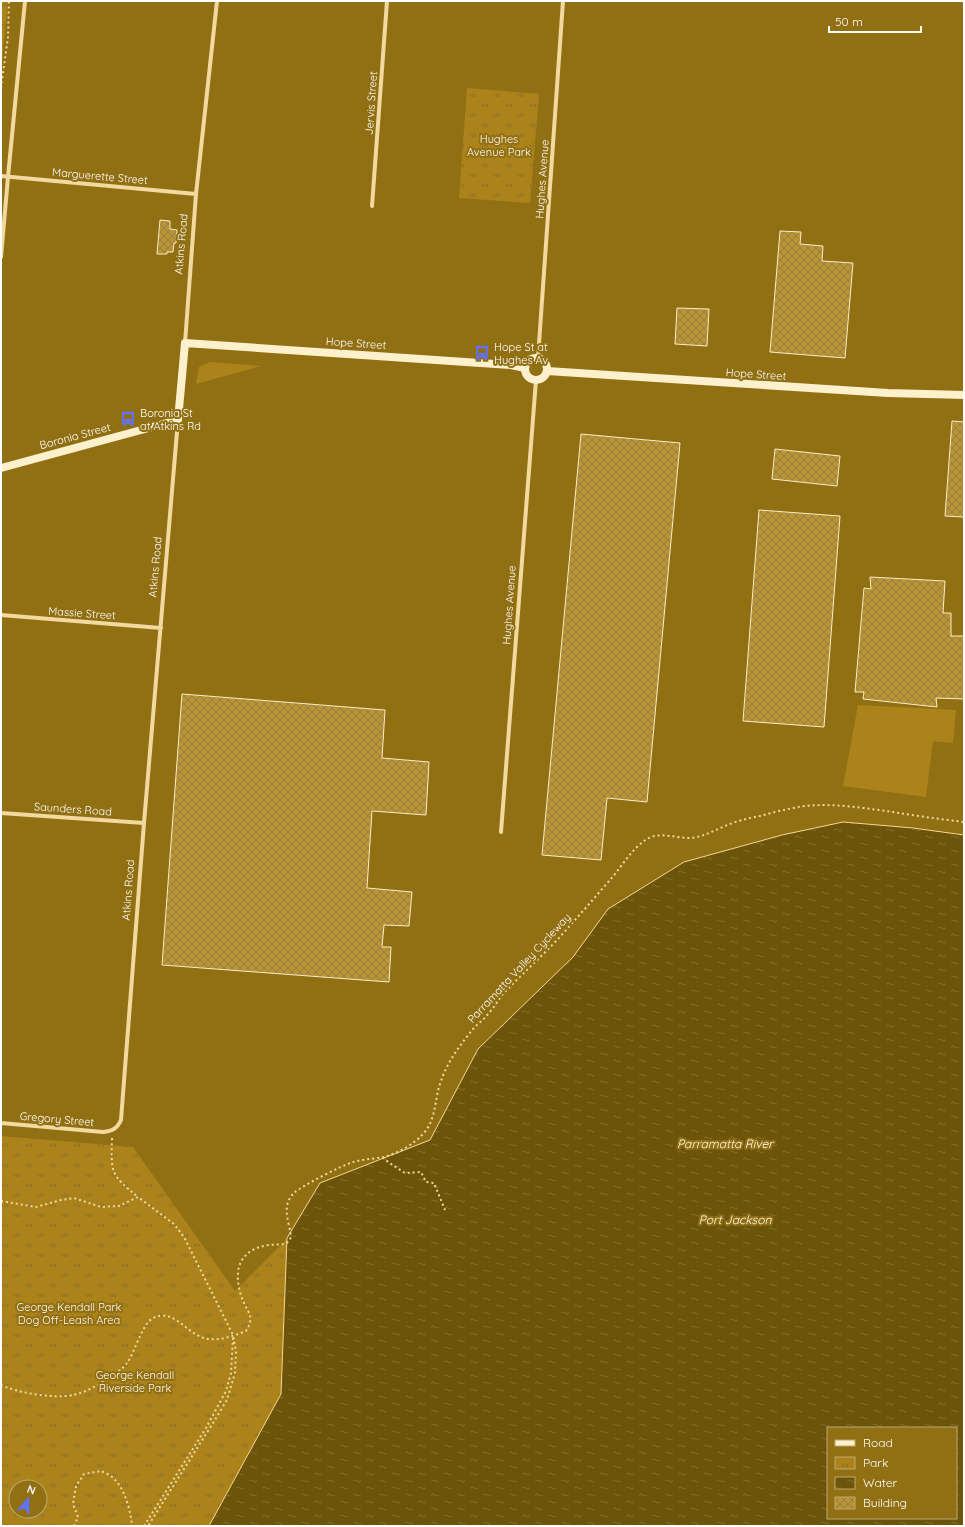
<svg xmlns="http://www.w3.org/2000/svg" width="965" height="1527" viewBox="0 0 965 1527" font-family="Quicksand,sans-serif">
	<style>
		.grass { fill: #ab831a }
		.park { fill: url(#park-tufts); fill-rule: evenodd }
		.water { fill: url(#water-ripples); stroke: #f5d790; fill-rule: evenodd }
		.building { fill: url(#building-cross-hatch); stroke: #fdedc6 }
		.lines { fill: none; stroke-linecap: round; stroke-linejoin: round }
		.path { stroke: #f2da9f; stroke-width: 2; stroke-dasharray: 2 3; stroke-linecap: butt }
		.street { stroke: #f2da9f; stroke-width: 4 }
		.secondary { stroke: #fcf0cd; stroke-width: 8 }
		.labels { text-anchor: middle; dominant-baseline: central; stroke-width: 4; stroke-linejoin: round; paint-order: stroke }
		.street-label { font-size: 11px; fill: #fff; stroke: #916f13 }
		.park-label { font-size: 11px; fill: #fffbf4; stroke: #916f13 }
		.poi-label { font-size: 11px; fill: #fff; stroke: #916f13; text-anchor: start }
		.water-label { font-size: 12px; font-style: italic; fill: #fefbf2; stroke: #916f13 }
	</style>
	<defs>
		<pattern id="park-tufts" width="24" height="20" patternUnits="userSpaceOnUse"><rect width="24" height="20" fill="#ab831a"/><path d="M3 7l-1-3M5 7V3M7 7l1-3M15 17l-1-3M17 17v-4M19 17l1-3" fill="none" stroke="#8a702c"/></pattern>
		<pattern id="water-ripples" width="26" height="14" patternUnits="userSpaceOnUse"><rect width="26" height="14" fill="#6d540b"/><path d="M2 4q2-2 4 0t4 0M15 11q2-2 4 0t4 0" fill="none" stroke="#836e30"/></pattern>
		<pattern id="building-cross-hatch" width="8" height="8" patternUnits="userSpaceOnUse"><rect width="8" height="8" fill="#b89436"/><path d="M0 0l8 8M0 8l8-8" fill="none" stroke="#987e3d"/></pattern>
	</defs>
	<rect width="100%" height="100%" fill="#916f13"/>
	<path class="grass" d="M210 362 261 366 196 384 199 367Z
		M858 705 956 710 953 743 933 741 926 797 843 786Z"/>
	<path class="park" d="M1 1H8L1 72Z
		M467 88 539 94 530 203 459 198Z
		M1 1136 133 1147 235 1291 287 1239 281 1394 209 1526H1ZM16 1487H40V1511H16Z"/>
	<path class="water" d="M843 822 913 828 964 835V1526H209L281 1394 287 1238 320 1183 430 1140 478 1049 573 957 608 909 684 862 782 835ZM828 1428H956V1518H828Z"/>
	<path class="building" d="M160 220 170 221V229L177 230 176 243H174L173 252H167V254H157Z
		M780 231 801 232 800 244 823 246 822 261 853 263 845 358 770 352Z
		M677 308 709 309 707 346 675 344Z
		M952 421 964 422V517L945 516Z
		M581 434 680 443 647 802 607 798 601 860 542 855Z
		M775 449 840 456 837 486 772 479Z
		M759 510 840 516 824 727 743 721Z
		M870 577 945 581 943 613H951V636H964V699L936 698 937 707 863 699 864 692H855L864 588 871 589Z
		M182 694 385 710 382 758 429 762 426 815 372 811 367 888 412 892 409 926 384 925 382 947H391L389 982 162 965Z"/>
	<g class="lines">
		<path class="path" d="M1 88 8 37 9 1
			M112 1138C111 1173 110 1174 138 1197
			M383 1157 388 1162 405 1173 421 1172 426 1182 434 1183 445 1210
			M1 1201 36 1207 61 1200 74 1198 101 1207 119 1206 138 1197 174 1224 184 1237 233 1335 236 1351 235 1373 227 1400 213 1423 148 1526
			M1 1385C18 1393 54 1399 73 1395 87 1393 119 1374 127 1363 135 1352 142 1324 153 1318 174 1308 186 1333 204 1338 218 1342 233 1336 246 1331 254 1317 250 1316 244 1303 240 1295 237 1282 238 1273 239 1256 253 1247 269 1245 276 1244 284 1246 289 1241 296 1233 277 1209 294 1193 303 1185 341 1166 353 1162 363 1159 374 1159 384 1157 398 1153 413 1145 423 1134 437 1119 434 1099 441 1081 447 1062 461 1044 473 1029 478 1023 484 1020 488 1014 494 1008 498 1000 503 994 521 975 540 958 558 939 575 920 592 901 609 881 621 868 631 849 647 839 662 830 680 841 697 837 709 834 719 828 730 824 740 820 750 818 760 816 775 812 790 808 805 806 834 803 864 808 893 812 916 816 940 819 964 822
			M74 1526 78 1517 73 1504 76 1486 84 1474 101 1471C105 1473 111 1475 114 1479 125 1488 131 1513 132 1526
			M144 1526 206 1428 226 1391 231 1373 233 1338"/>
		<path class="street" d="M1 176 196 194
			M372 206 387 1
			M1 257 8 177 25 1
			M185 343 196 194 217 1
			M538 358 563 1
			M1 615 161 628
			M1 813 144 823
			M501 832 536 380
			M1 1123 103 1132C112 1131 117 1129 121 1120L144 823 178 420"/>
		<path class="secondary" d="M525 369a11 11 0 1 1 22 0a11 11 0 1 1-22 0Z
			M547 371 888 393 964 395
			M1 468 178 420 185 343 511 365 525 368"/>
	</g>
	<defs>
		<g id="bus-bare" transform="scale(1.2)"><path d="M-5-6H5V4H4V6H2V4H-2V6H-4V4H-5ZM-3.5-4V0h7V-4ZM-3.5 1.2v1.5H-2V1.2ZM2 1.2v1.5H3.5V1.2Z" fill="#6072ff" stroke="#916f13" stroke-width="2.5" paint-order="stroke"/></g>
	</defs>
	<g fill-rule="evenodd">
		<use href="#bus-bare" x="482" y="353"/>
		<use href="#bus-bare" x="128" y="419"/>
	</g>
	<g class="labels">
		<g class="street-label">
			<text transform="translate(371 103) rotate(-86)">Jervis Street</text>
			<text transform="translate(100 176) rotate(5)">Marguerette Street</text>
			<text transform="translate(542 179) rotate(-86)">Hughes Avenue</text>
			<text transform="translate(181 244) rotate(-85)">Atkins Road</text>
			<text transform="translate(356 343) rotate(4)">Hope Street</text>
			<text transform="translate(756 374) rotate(4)">Hope Street</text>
			<text transform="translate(75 436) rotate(-15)">Boronia Street</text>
			<text transform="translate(155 567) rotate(-85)">Atkins Road</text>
			<text transform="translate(509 605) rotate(-86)">Hughes Avenue</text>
			<text transform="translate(82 613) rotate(4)">Massie Street</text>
			<text transform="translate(73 809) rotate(4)">Saunders Road</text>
			<text transform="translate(128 890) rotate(-86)">Atkins Road</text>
			<text transform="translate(519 968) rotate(-47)">Parramatta Valley Cycleway</text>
			<text transform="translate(57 1119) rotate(5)">Gregory Street</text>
		</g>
		<g class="park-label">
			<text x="499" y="139">Hughes<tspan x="499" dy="13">Avenue Park</tspan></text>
			<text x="69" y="1307">George Kendall Park<tspan x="69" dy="13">Dog Off-Leash Area</tspan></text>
			<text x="135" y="1375">George Kendall<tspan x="135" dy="13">Riverside Park</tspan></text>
		</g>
		<g class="poi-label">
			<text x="494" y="347">Hope St at<tspan x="494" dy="13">Hughes Av</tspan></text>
			<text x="140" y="413">Boronia St<tspan x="140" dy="13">at Atkins Rd</tspan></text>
		</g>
		<g class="water-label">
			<text x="725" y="1143">Parramatta River</text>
			<text x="735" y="1219">Port Jackson</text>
		</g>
	</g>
	<rect width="965" height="1527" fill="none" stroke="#ffffff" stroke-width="4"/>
	<rect x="827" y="1427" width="130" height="92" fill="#916f13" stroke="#bda971"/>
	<rect x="835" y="1440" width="20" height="6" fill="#fcf0cd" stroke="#bda971"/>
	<text x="863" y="1447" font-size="12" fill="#ffffff">Road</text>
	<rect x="835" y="1457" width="20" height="12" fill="url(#park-tufts)" stroke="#bda971"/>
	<text x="863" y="1467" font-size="12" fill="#ffffff">Park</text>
	<rect x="835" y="1477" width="20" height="12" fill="url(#water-ripples)" stroke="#bda971"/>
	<text x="863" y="1487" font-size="12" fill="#ffffff">Water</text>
	<rect x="835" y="1497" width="20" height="12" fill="url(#building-cross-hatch)" stroke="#bda971"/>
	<text x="863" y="1507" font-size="12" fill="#ffffff">Building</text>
	<g transform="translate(28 1499) rotate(20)"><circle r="19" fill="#916f13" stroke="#bda971"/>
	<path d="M0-3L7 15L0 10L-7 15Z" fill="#6072ff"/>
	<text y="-6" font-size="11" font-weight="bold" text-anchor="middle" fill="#ffffff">N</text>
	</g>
	<path d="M829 26v6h92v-6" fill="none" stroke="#ffffff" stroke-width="2"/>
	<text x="835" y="26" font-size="12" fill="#ffffff" stroke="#916f13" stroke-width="3" paint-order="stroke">50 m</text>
</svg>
